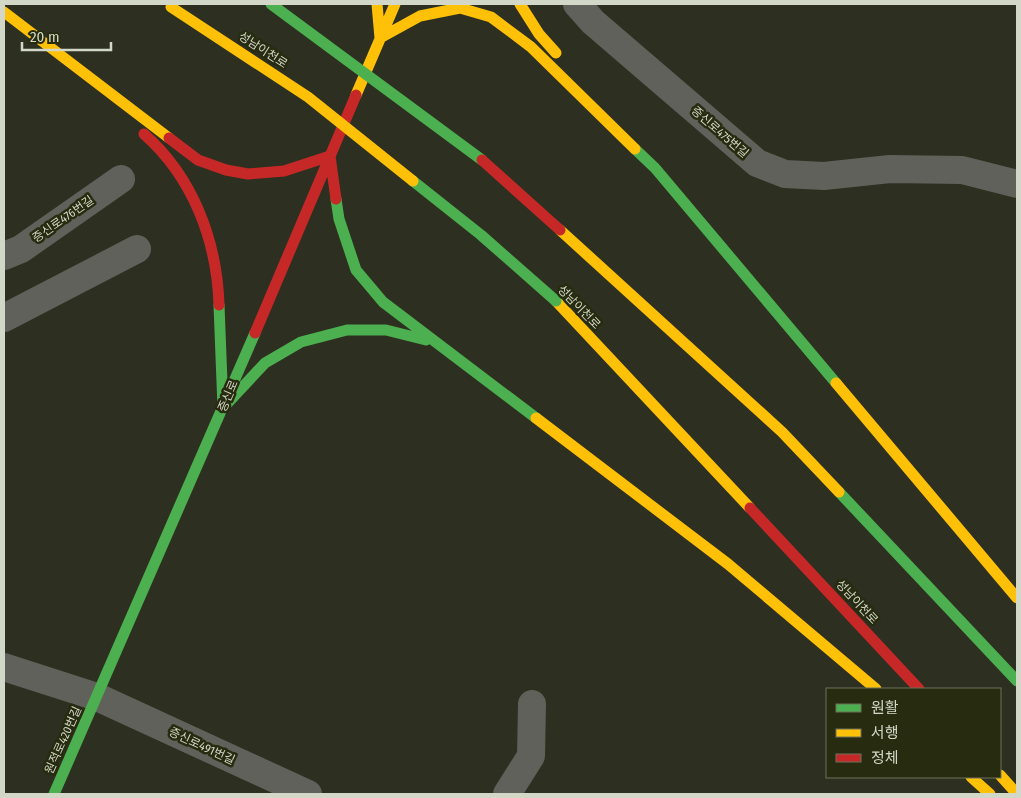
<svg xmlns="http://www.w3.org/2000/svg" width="1021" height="798" viewBox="0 0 1021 798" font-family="'Fira Sans Condensed','Noto Sans KR',sans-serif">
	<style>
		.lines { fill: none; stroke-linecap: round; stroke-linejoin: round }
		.street { stroke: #60615b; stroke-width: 28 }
		.fast { stroke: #4caf50; stroke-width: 11 }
		.slow { stroke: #ffc107; stroke-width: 11 }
		.jam { stroke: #c62828; stroke-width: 11 }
		.fast-bridge { stroke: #4caf50; stroke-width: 11 }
		.slow-bridge { stroke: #ffc107; stroke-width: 11 }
		.jam-bridge { stroke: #c62828; stroke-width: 11 }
		.labels { text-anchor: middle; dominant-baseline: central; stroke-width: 5; stroke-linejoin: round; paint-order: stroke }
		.street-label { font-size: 12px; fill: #d3d7c7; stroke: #272c10 }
	</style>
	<rect width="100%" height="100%" fill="#2d3020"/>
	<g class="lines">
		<path class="street" d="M577 4 593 22 757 163 785 174 824 176 890 169 962 170 1017 184
			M4 256 21 249 121 179
			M4 318 137 249
			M4 667 97 697 308 794
			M507 794 531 756 532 704"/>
		<path class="fast" d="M635 149 655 168 836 383
			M336 199 339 219 356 270 383 302 536 418
			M219 305 223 408
			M223 408 265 363 301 342 347 330H386L426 340
			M839 492 1017 681
			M54 794 255 333"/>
		<path class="slow" d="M377 4 380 38 420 16 460 8 491 17 531 47 635 149
			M520 4 539 34 556 53
			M4 12 169 138
			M356 95 395 4
			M560 230 782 432 839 492
			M556 301 750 508
			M836 383 1017 598
			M536 418 728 564 876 689
			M1000 775 1017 794
			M971 777 990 794"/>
		<path class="jam" d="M144 134C193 177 217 241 219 305
			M169 138 198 160 226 170 248 174 284 171 330 156 336 199
			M255 333 356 95
			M750 508 919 689"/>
		<path class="fast-bridge" d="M271 4 482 160
			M413 181 481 235 556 301"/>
		<path class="slow-bridge" d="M171 7 308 97 413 181"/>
		<path class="jam-bridge" d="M482 160 560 230"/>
	</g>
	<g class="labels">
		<g class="street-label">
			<text transform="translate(263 50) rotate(33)">성남이천로</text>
			<text transform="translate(720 132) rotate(41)">증신로475번길</text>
			<text transform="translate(63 219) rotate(-35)">증신로476번길</text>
			<text transform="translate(579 307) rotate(46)">성남이천로</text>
			<text transform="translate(228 396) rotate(-67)">증신로</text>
			<text transform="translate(857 602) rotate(47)">성남이천로</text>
			<text transform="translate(63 740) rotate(-66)">원적로420번길</text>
			<text transform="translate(202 746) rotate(25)">증신로491번길</text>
		</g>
	</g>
	<rect width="1021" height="798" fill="none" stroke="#d3d7c7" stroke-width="10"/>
	<rect x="826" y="688" width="175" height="90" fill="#272c10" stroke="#6c7059"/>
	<rect x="836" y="704" width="25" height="8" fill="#4caf50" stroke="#6c7059"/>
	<text x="871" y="713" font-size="15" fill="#d3d7c7">원활</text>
	<rect x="836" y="729" width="25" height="8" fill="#ffc107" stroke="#6c7059"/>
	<text x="871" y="738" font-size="15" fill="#d3d7c7">서행</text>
	<rect x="836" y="754" width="25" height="8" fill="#c62828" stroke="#6c7059"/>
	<text x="871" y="763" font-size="15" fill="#d3d7c7">정체</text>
	<path d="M22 42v8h89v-8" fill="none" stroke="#d3d7c7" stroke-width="2.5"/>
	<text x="30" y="42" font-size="15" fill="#d3d7c7" stroke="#272c10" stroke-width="4" paint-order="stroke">20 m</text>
</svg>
